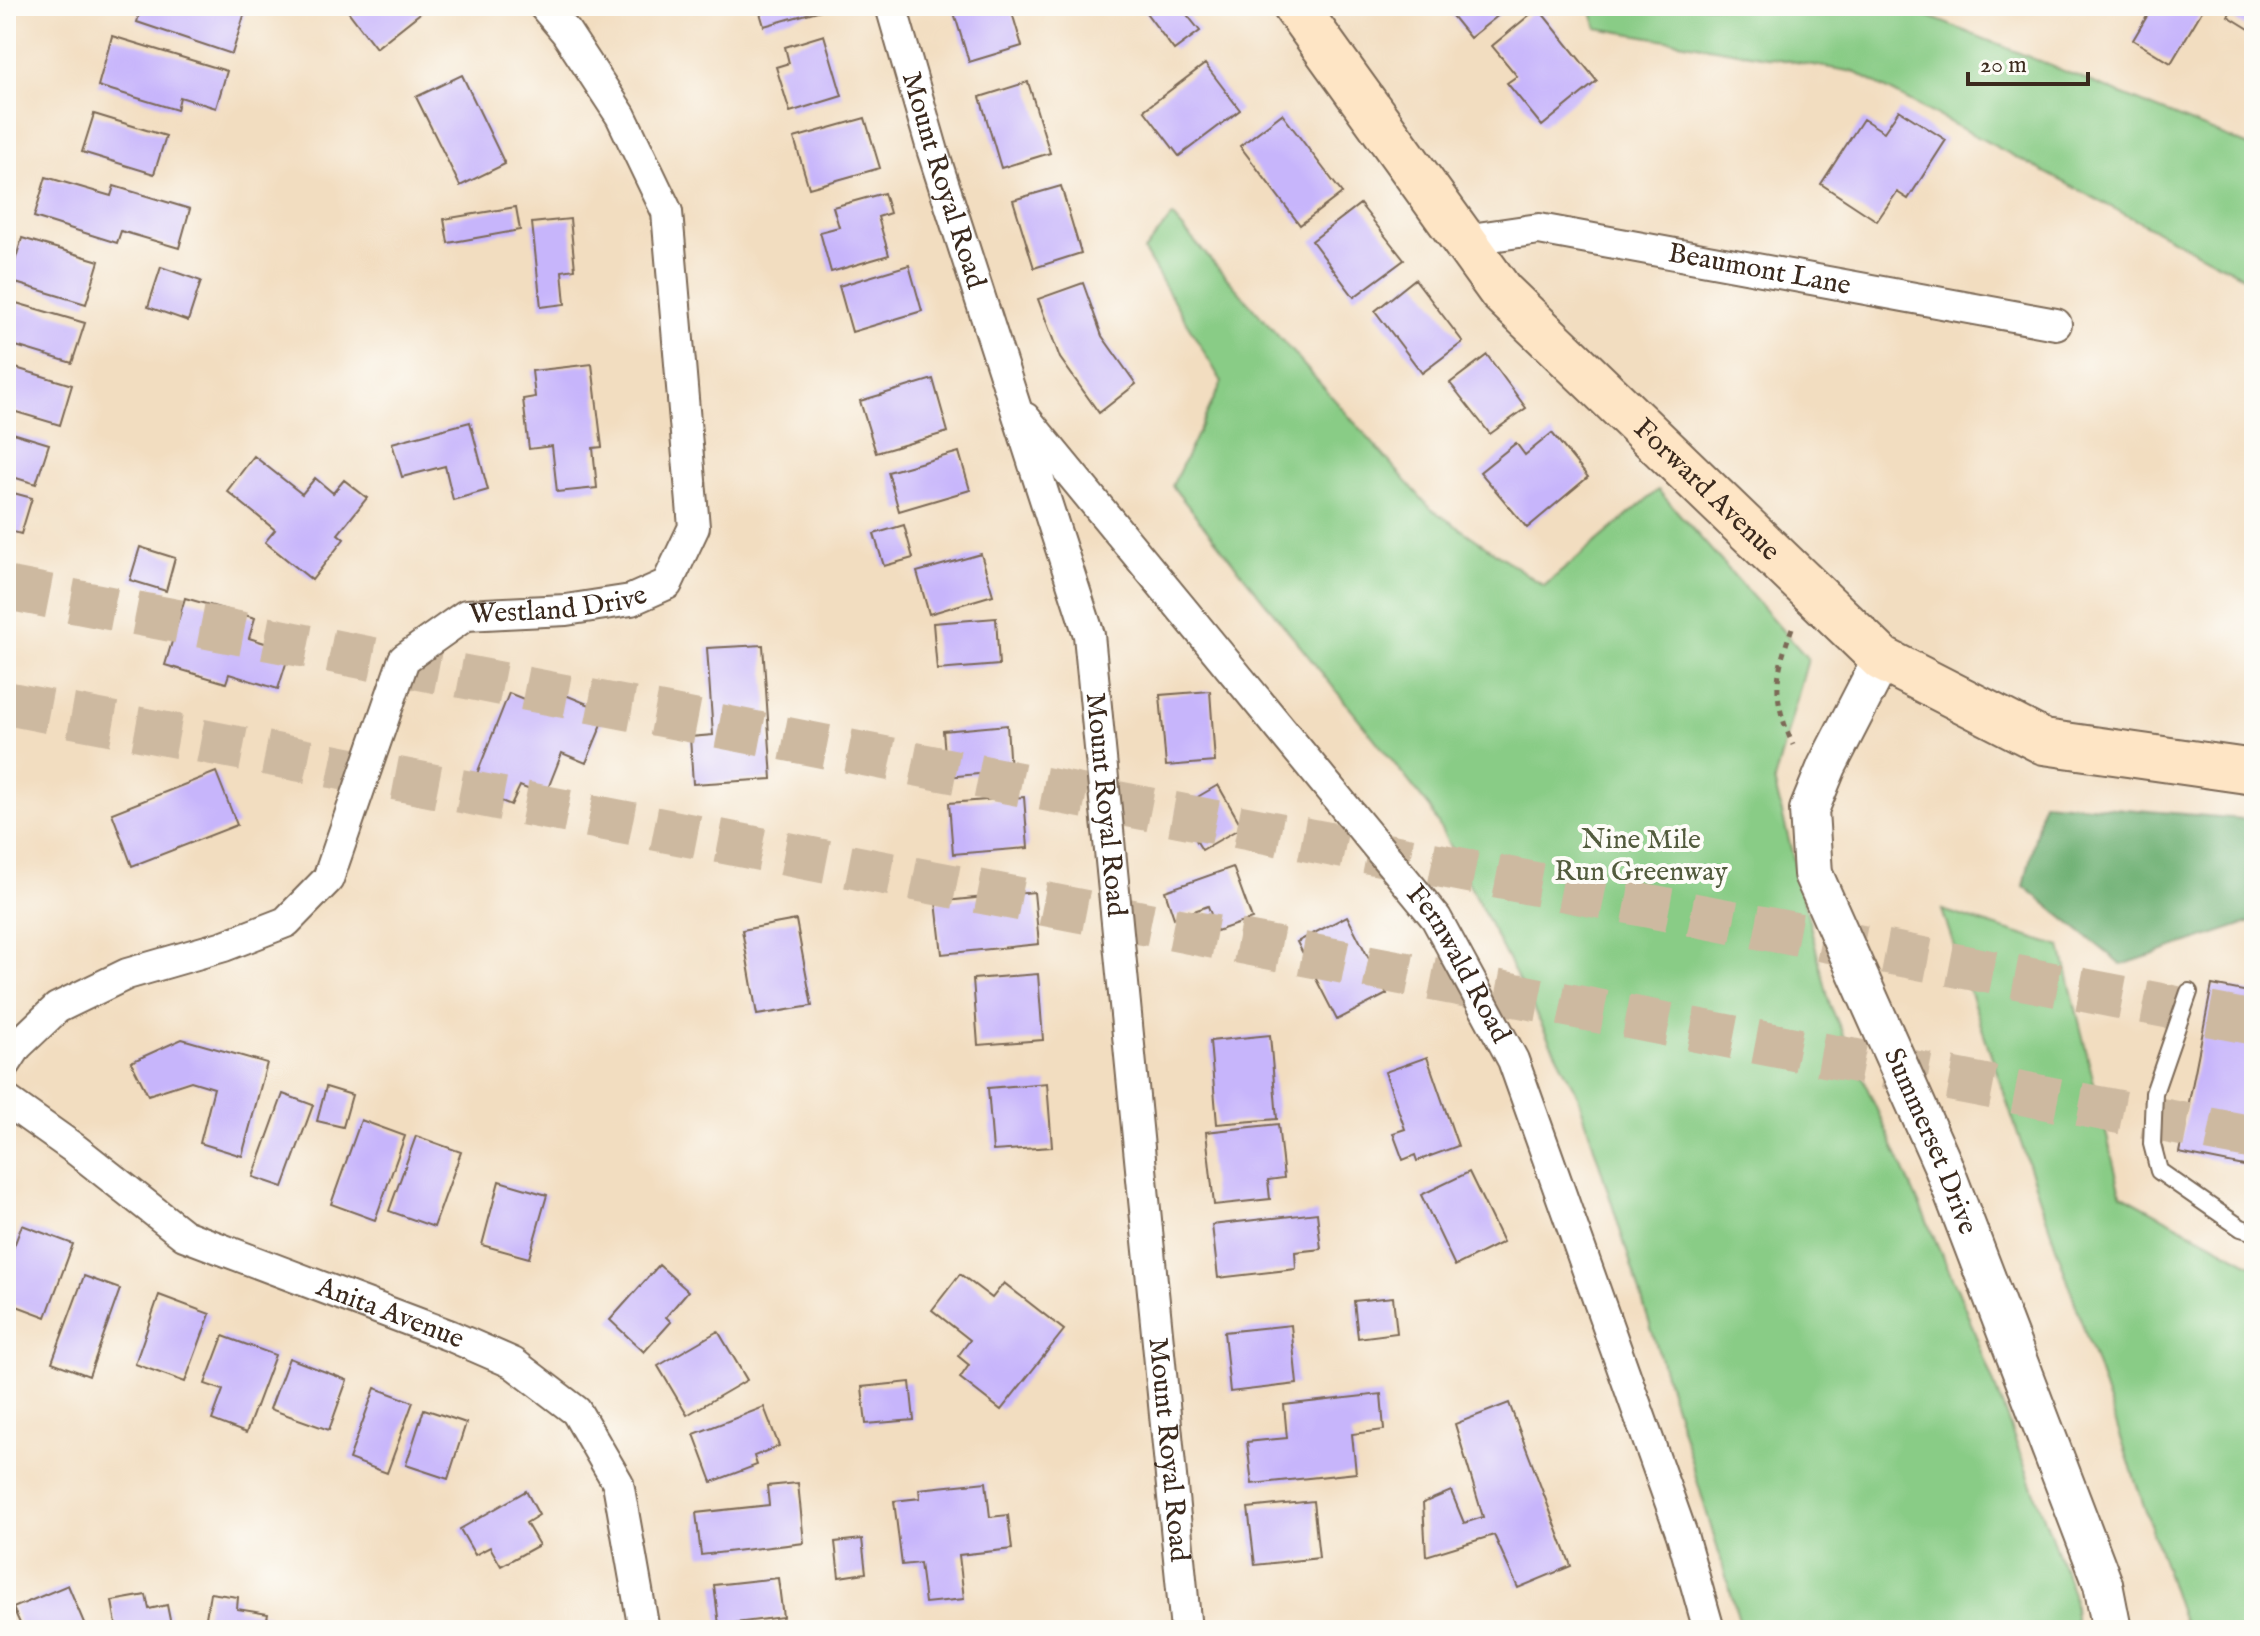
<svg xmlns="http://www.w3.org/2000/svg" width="2260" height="1636" viewBox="0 0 2260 1636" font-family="'IM FELL English',serif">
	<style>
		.green { fill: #89cc86; stroke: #627b52; stroke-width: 2 }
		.forest { fill: #6eb073; stroke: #546d48; stroke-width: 2 }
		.building { fill: #c7b5fb }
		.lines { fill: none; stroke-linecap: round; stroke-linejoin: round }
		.motorway-tunnel { stroke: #cdb9a0; stroke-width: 44; stroke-dasharray: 44 22; stroke-linecap: butt }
		.service-casing { stroke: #7b6957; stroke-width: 20 }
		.minor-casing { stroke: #7b6957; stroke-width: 34 }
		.tertiary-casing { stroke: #7b6957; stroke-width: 42 }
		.secondary-casing { stroke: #7b6957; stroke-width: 48 }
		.path { stroke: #7b6957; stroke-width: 5; stroke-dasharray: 6 6; stroke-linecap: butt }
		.service { stroke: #fff; stroke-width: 16 }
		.minor { stroke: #fff; stroke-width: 30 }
		.tertiary { stroke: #fff; stroke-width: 38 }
		.secondary { stroke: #fee5c5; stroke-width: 44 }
		.labels { text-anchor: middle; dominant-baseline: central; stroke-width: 8; stroke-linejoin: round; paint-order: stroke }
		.street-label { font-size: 28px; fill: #3b2a1e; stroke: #fdfcf7 }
		.park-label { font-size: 28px; fill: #525b3d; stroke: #fdfcf7 }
	</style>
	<rect width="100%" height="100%" fill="#fdfcf7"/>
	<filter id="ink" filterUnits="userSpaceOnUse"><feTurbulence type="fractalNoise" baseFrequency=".0125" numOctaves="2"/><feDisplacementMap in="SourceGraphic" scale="16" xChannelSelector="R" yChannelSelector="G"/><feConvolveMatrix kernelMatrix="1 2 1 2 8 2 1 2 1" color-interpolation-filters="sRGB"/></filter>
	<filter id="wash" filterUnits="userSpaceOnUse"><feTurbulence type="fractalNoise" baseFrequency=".006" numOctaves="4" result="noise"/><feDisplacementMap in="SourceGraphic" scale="32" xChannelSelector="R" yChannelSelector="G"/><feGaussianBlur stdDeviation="1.8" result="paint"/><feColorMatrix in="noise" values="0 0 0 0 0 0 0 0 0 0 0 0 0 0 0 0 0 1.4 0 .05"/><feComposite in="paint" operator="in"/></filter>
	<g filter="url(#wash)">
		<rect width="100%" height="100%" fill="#f2ddc0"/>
		<path class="green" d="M1590 6H1903L2254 148V282L1854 72 1597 28Z
			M1172 216 1430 508 1544 586 1658 490 1808 659 1774 781 1830 1005 1963 1302 2073 1594 2076 1630H1742L1656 1344 1578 1096 1430 808 1172 486 1222 382 1144 251Z
			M1942 910 2061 947 2121 1194 2254 1266V1630H2186Z"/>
		<path class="forest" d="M2043 802 2254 820V921L2122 965 2024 886Z"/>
		<g id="blocks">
			<path class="building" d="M142 6H247L232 54 137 22Z
				M344 6H421L424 10 376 48Z
				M758 6H820L821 10 764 26Z
				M952 6H1010L1022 46 969 62Z
				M1141 6H1180L1200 31 1174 50Z
				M1444 6H1510L1470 38Z
				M2153 6H2205L2171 63 2133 40Z
				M2234 6H2254V32L2228 16Z
				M1538 8 1597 81 1542 126 1507 83 1517 76 1492 46Z
				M824 35 842 96 790 112 776 67 789 63 785 47Z
				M112 36 227 71 216 108 180 97 177 110 98 86Z
				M1205 64 1240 110 1179 156 1144 110Z
				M462 75 505 164 460 186 416 97Z
				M1028 82 1050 153 1001 168 980 97Z
				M1899 110 1946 140 1908 199 1897 192 1877 221 1821 184 1863 119 1884 132Z
				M94 114 166 136 154 174 82 152Z
				M1282 114 1342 193 1300 225 1240 146Z
				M865 118 880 168 809 188 794 138Z
				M46 177 111 196 114 186 190 209 179 248 121 231 117 243 34 217Z
				M1061 186 1081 253 1034 268 1013 200Z
				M884 193 890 213 878 217 889 255 831 272 820 232 839 227 833 207Z
				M1360 204 1404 260 1354 297 1312 241Z
				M516 207 520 230 448 243 444 219Z
				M570 219 575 269 562 271 565 304 541 307 532 223Z
				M22 238 99 261 86 304 9 281Z
				M909 265 922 311 852 332 839 286Z
				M161 267 201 281 188 321 148 307Z
				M1415 279 1463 342 1422 373 1375 311Z
				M1083 283 1102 336 1136 384 1099 413 1060 358 1038 299Z
				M6 300 85 323 72 363 6 343Z
				M1487 355 1526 408 1490 434 1450 383Z
				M592 364 602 447 593 448 597 488 557 492 552 446 529 449 523 399 535 397 532 371Z
				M6 365 72 385 60 425 6 409Z
				M933 379 948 432 876 453 860 401Z
				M470 422 488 490 453 500 445 466 402 477 392 443Z
				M6 431 49 444 36 484 6 475Z
				M1552 433 1588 477 1527 528 1480 472 1516 443 1525 455Z
				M959 452 970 490 899 511 888 472Z
				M254 456 302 494 315 478 333 493 344 480 367 498 338 534 344 539 312 580 265 542 275 530 227 491Z
				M6 491 32 498 21 534 6 530Z
				M904 525 913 558 884 566 874 534Z
				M140 547 175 558 166 591 130 580Z
				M981 554 993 595 929 614 917 572Z
				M185 598 255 618 249 638 290 651 278 689 229 674 226 683 165 665Z
				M996 618 999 665 937 670 933 623Z
				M763 645 772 779 693 784 690 737 713 735 707 648Z
				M551 689 607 712 586 763 562 753 545 796 520 786 511 805 471 789 509 693 543 707Z
				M1210 691 1215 762 1166 766 1160 695Z
				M1007 725 1010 771 947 777 943 731Z
				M216 772 237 825 132 866 112 813Z
				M1218 785 1242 827 1202 850 1177 809Z
				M1024 797 1028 848 953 854 949 803Z
				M1233 867 1252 919 1217 931 1208 906 1174 918 1165 891Z
				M1034 892 1039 944 942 954 936 902Z
				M1347 916 1387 994 1337 1020 1297 942Z
				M796 920 812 1006 757 1015 742 930Z
				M1038 974 1043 1040 978 1045 973 979Z
				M2212 985 2254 993V1168L2179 1153Z
				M1270 1035 1277 1119 1217 1124 1210 1041Z
				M182 1039 267 1063 242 1156 200 1143 214 1088 191 1081 148 1095 131 1062Z
				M1427 1057 1458 1146 1417 1161 1415 1155 1403 1160 1393 1133 1405 1129 1385 1072Z
				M1047 1083 1052 1147 993 1151 988 1088Z
				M326 1087 352 1095 343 1127 317 1121Z
				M283 1094 313 1105 283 1187 253 1177Z
				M361 1120 405 1136 375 1220 331 1204Z
				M1278 1124 1284 1178 1268 1180 1270 1199 1214 1205 1206 1132Z
				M416 1136 461 1152 434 1227 389 1211Z
				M1469 1172 1503 1242 1455 1266 1421 1195Z
				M499 1181 547 1195 529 1258 482 1245Z
				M1317 1213 1321 1249 1295 1252 1296 1269 1218 1278 1212 1225Z
				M22 1225 73 1244 46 1317 6 1302V1267Z
				M659 1265 688 1291 666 1317 671 1322 644 1352 610 1320Z
				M960 1274 992 1298 1004 1283 1064 1330 1001 1410 960 1378 969 1365 958 1356 970 1340 932 1310Z
				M84 1276 120 1289 89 1376 52 1362Z
				M159 1295 210 1314 185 1382 135 1364Z
				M1393 1297 1397 1333 1358 1338 1354 1301Z
				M1291 1325 1297 1384 1230 1392 1224 1332Z
				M718 1331 747 1380 687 1415 658 1366Z
				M223 1336 275 1355 246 1433 212 1420 223 1390 205 1384Z
				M289 1358 347 1380 329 1430 270 1409Z
				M910 1382 914 1420 866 1424 862 1387Z
				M375 1388 413 1402 387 1473 349 1459Z
				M1381 1394 1384 1430 1352 1434 1356 1473 1252 1484 1247 1442 1287 1438 1284 1405Z
				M1509 1403 1571 1566 1518 1588 1494 1535 1426 1556 1423 1503 1451 1491 1464 1523 1483 1517 1455 1424Z
				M764 1407 779 1446 754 1456 757 1465 712 1482 694 1434Z
				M424 1409 466 1423 448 1479 406 1465Z
				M986 1482 990 1517 1008 1515 1012 1549 959 1555 964 1599 925 1603 920 1563 902 1565 894 1501 920 1498 919 1489Z
				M798 1483 804 1543 701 1555 696 1513 769 1505 767 1486Z
				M526 1491 539 1515 526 1523 539 1545 501 1566 490 1547 475 1555 460 1529Z
				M1313 1501 1319 1558 1255 1565 1248 1508Z
				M862 1539 866 1573 839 1577 835 1542Z
				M778 1578 783 1617 719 1625 714 1585Z
				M68 1585 87 1630H23L13 1608Z
				M210 1593 238 1597 237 1609 268 1614 265 1630H204Z
				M146 1595 149 1609 167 1605 172 1630H117L112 1601Z"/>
		</g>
	</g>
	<g filter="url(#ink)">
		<use href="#blocks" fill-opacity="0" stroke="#7b6957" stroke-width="2"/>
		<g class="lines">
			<path class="motorway-tunnel" d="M6 588 2254 1023
				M6 703 2254 1138"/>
			<g class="service-casing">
				<path id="service" d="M2189 992 2154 1093 2152 1144 2159 1171 2241 1228 2254 1232"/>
			</g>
			<g class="minor-casing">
				<g id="minor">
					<path id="s1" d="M891 6 933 152 1089 635 1186 1630"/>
					<path id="s2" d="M1464 240 1539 229 2056 324"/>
					<path id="s3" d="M1025 418 1436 918 1513 1060 1682 1535 1709 1630"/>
					<path id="s4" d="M6 1063 17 1046 57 1008 127 974 224 946 286 922 328 879 404 659 466 615 566 610 631 600 667 584 694 527 667 212 621 116 566 32 544 6"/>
					<path id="s5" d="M6 1100 75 1149 184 1235 451 1336 513 1363 576 1411 618 1483 644 1630"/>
				</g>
			</g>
			<g class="tertiary-casing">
				<g id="tertiary">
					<path id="s6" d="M1882 659 1827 766 1809 810 1813 874 1942 1163 2103 1584 2112 1630"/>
				</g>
			</g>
			<g class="secondary-casing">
				<g id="secondary">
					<path id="s7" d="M1295 6 1501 292 1882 659 2044 742 2254 772"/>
				</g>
			</g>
			<path class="path" d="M1792 628C1774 676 1772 698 1793 745"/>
			<use href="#service" class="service"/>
			<use href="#minor" class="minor"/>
			<use href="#tertiary" class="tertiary"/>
			<use href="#secondary" class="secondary"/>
		</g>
	</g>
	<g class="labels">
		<g class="street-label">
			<text stroke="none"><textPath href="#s1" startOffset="182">Mount Royal Road</textPath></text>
			<text stroke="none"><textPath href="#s2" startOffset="300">Beaumont Lane</textPath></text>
			<text stroke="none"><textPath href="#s7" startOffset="638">Forward Avenue</textPath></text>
			<text stroke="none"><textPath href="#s4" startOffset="782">Westland Drive</textPath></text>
			<text stroke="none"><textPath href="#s1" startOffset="830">Mount Royal Road</textPath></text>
			<text stroke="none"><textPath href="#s3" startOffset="698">Fernwald Road</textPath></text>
			<text stroke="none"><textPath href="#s6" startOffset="524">Summerset Drive</textPath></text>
			<text stroke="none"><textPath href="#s5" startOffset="444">Anita Avenue</textPath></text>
			<text stroke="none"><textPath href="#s1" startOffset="1478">Mount Royal Road</textPath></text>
		</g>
		<g class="park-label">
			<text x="1641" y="840">Nine Mile<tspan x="1641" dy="32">Run Greenway</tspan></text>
		</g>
	</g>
	<rect width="2260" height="1636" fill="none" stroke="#fdfcf7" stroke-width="32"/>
	<path d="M1968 72v12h120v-12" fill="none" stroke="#3b2a1e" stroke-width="4"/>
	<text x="1980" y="72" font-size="24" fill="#3b2a1e" stroke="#fdfcf7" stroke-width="6" paint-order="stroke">20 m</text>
</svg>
